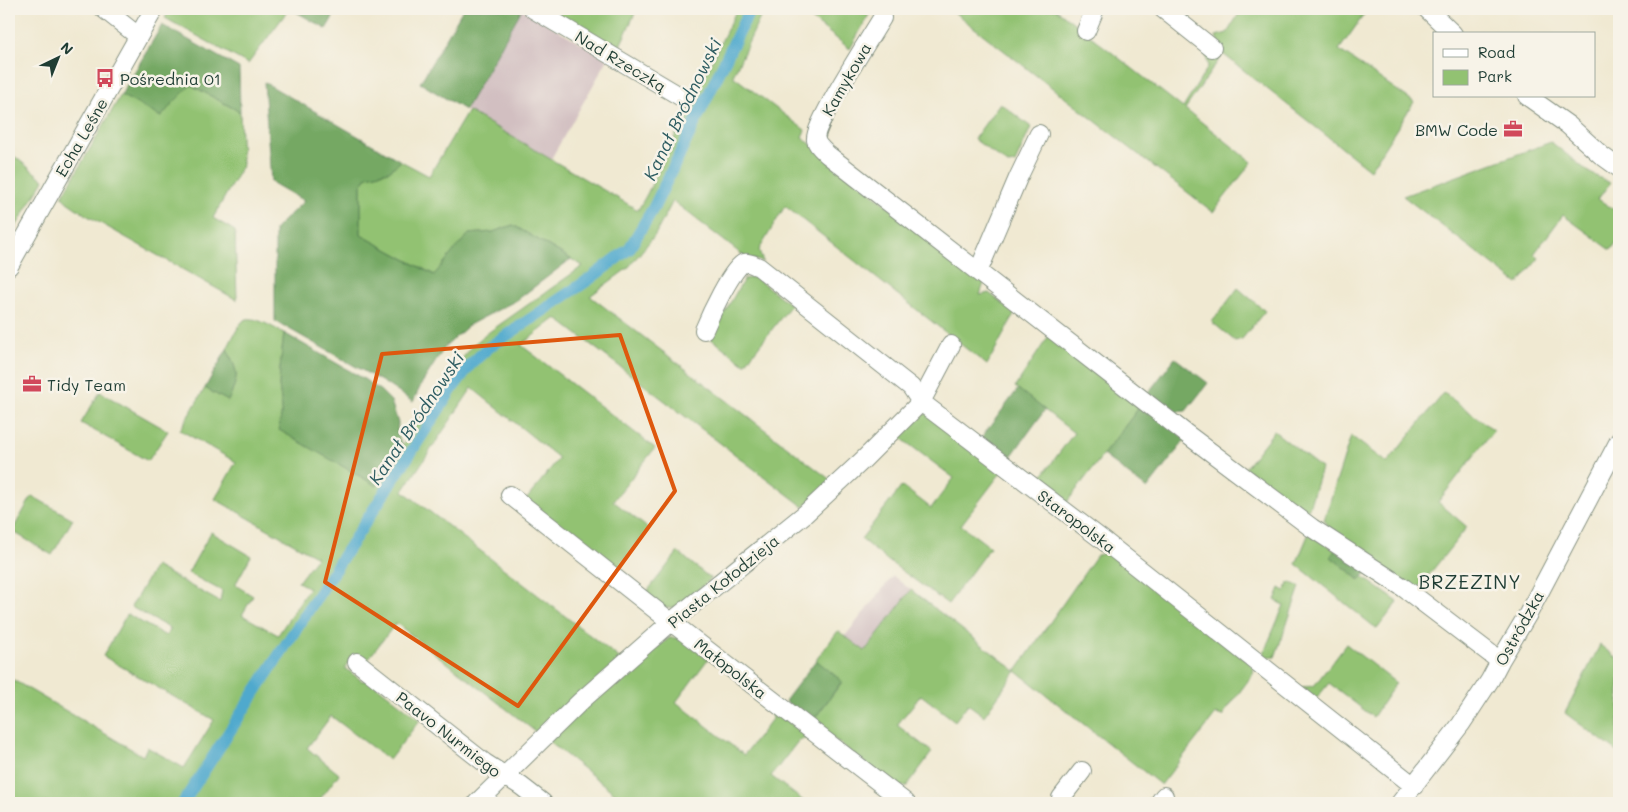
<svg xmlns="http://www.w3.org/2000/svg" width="1628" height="812" viewBox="0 0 1628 812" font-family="Mali,sans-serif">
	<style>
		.industrial { fill: #d2bfc1 }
		.green { fill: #92c272; stroke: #588053 }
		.forest { fill: #75a864; stroke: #4a724c }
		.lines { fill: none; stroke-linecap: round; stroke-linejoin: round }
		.canal { stroke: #50a9cd; stroke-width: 12 }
		.minor-casing { stroke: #889383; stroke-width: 20 }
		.minor { stroke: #fff; stroke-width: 18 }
		.marked { fill: none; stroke: #de580e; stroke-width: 4; stroke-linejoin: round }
		.labels { text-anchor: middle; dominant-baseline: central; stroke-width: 5; stroke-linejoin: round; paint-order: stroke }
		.street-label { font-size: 16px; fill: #1f3d34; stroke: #f7f3e8 }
		.poi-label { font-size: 16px; fill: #1f3d34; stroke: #f7f3e8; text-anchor: start }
		.water-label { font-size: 18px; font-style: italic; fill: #2e5d62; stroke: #f7f3e8 }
		.quarter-label { font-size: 19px; letter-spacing: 1px; fill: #1f3d34; stroke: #f7f3e8 }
	</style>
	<rect width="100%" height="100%" fill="#f7f3e8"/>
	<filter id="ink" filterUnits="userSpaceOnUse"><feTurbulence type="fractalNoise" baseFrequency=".02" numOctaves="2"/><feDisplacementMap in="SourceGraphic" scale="10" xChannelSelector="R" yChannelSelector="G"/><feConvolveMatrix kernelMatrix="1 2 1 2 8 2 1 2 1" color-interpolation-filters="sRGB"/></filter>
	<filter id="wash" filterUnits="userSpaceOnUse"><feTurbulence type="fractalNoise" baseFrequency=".0096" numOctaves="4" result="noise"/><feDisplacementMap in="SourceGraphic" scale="20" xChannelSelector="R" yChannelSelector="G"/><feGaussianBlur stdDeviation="1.12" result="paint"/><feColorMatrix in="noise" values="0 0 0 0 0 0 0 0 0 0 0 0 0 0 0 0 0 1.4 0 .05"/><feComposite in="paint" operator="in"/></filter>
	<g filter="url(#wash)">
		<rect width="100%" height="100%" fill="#f0e9d2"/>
		<path class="industrial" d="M522 9 608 59 551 159 465 110Z
			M893 576 911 590 865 651 845 636Z"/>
		<path class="green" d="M170 9H289L248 64 165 18Z
			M547 9H637L618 50Z
			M737 9H764L733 76 805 130 802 137 984 283 980 295 989 293 1015 313 987 365 785 206 759 250 763 262 745 257 673 201 655 235 628 268 590 296 832 481 804 507 556 318 521 345 655 448 613 501 649 529 615 571 526 500 559 458 472 388 403 491 622 660 541 736 396 623 365 663 354 655 345 668 362 681 369 680 420 720 389 760 331 716 307 748 339 774 317 803H13L9 801 10 678 143 756 147 747 184 768 214 720 103 656 127 614 166 636 171 629 131 607 155 566 220 602 222 591 188 573 211 532 251 556 235 585 253 596 242 615 278 635 309 588 298 582 317 557 215 499 236 462 180 430 205 388 228 401C239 375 239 375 227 349 231 341 238 326 243 321 252 313 275 329 284 333L280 368 279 386 282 408 280 430 377 486 438 389 473 345 489 332 583 266 513 225 493 232 469 234 457 247 435 275 361 235V186L367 176 389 171 401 161 429 176 468 111 638 210 647 194Z
			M799 9H872L850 49Z
			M950 9H1056L1183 108 1208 67 1206 54 1219 45 1216 36 1227 33 1242 9H1368L1339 50 1414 102 1370 170 1223 54 1185 109 1252 162 1213 212Z
			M191 85 240 112 242 166 213 218 235 231 237 300 86 215 67 202 62 197 121 95 161 117 173 103Z
			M1000 103 1031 127 1015 163 1008 164 974 139Z
			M1551 142 1590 173 1610 183 1598 199 1619 213V239L1611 250 1563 215 1534 254 1539 258 1518 284 1403 196Z
			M9 152 44 180 12 233 9 231Z
			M755 277 791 305 745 364 710 338 744 279Z
			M1238 288 1265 311 1242 339 1235 341 1212 322Z
			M1050 334 1140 403 1138 409 1064 506 1036 484 1074 433 1015 387Z
			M100 392 168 431 148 461 81 423Z
			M1444 393 1494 430 1438 502 1467 527 1416 591 1330 533 1324 520 1351 436 1387 463Z
			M920 414H929L1003 470 961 525 990 547 948 604 887 560 861 539 902 486 931 508 954 478 898 436Z
			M1274 431 1321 468 1309 508 1300 511 1245 468Z
			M32 496 73 519 52 555 12 531Z
			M1309 533 1335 550 1331 557 1360 580 1363 577 1398 602 1377 629 1296 564Z
			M678 552 711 579 676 608H662L645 594Z
			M1109 553 1254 666 1253 674 1222 716 1216 714 1161 785 1016 671 984 716 968 704 955 721 921 695 897 725 932 752 907 786 896 787 812 722 842 682 816 660 838 631 865 651 911 590 1016 671 1097 555Z
			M1289 582 1300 587 1275 657 1263 658 1265 650 1284 605 1275 600 1280 588 1285 591Z
			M669 638H681L708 659 676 702 744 755 772 719 770 707 809 738 799 740 771 776 806 803H627L547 740 628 665 632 668Z
			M1346 644 1396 683 1373 717 1329 683 1316 699 1302 687 1314 686Z
			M1600 645 1619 660V753L1565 713Z"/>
		<path class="forest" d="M291 9H338L326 29Z
			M463 9H522L465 110 420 83Z
			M162 25 239 68 240 112 191 85 173 103 161 117 121 95Z
			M264 82 401 161 389 171 367 176 361 186V235L434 275 457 247 469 234 493 232 513 225 571 259 517 300 469 325 445 347 422 383 413 402 383 382 275 321V229L304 201 271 182Z
			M284 333 364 379 381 391 391 401 398 423 397 434 403 446 377 486 279 430 282 408 279 386 280 368Z
			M227 349C239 375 239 375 228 401L205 388Z
			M1175 358 1208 383 1186 411 1174 412 1148 393Z
			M1018 389 1045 410 1007 462 979 441Z
			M1140 403 1186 439 1147 489 1103 455 1138 409Z
			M1335 550 1368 571 1360 580 1331 557Z
			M816 660 842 681 812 722 785 701Z"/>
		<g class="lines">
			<path class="canal" d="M183 803 452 389 470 365 488 348 591 278 629 249 654 207 750 9"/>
		</g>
	</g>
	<g filter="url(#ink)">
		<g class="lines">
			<g class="minor-casing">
				<path id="minor" d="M104 9 138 36
					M533 9 683 98
					M1163 9 1212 48
					M1427 9 1453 34
					M882 18C872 35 812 127 816 140 817 146 824 151 828 155L1184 432 1312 528 1404 588 1500 661
					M1086 31 1095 9
					M1527 96 1568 125 1601 155 1619 168
					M9 266 154 9
					M978 272 1018 178 1039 134
					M704 330C709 318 732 267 744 263 749 262 754 265 759 267L911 387 921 402 1104 541 1414 786
					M510 495 671 622 906 803
					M357 662 485 763 521 786 543 803
					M477 803 581 701 671 622 805 514 864 459 921 402 951 345
					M1061 803V798L1082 771
					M1159 803 1164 796
					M1400 803 1461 724 1490 680 1500 661 1528 614 1619 441"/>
			</g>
			<use href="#minor" class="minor"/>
		</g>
	</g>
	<path class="marked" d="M620 335 675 491 518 706 325 582 382 354Z"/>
	<defs>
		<g id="bus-bare" transform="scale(1.5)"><path d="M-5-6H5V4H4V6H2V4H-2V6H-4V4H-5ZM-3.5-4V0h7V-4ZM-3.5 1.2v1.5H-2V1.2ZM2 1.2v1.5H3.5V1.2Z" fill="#d1495b" stroke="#f7f3e8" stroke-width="2.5" paint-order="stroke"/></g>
		<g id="office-bare" transform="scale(1.5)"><path d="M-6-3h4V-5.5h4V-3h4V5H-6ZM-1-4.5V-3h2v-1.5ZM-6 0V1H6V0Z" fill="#d1495b" stroke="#f7f3e8" stroke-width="2.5" paint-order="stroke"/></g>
	</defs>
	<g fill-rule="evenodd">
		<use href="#bus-bare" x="105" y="78"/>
		<use href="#office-bare" x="1513" y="129"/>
		<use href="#office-bare" x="32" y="384"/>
	</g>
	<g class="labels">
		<g class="street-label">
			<text transform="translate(621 61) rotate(31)">Nad Rzeczką</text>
			<text transform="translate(846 79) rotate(-60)">Kamykowa</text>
			<text transform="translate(81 137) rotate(-60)">Echa Leśne</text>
			<text transform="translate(1077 521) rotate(37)">Staropolska</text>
			<text transform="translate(723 581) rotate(-39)">Piasta Kołodzieja</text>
			<text transform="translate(1519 628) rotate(-61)">Ostródzka</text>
			<text transform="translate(731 668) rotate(38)">Małopolska</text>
			<text transform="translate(449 734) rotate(38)">Paavo Nurmiego</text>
		</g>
		<g class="poi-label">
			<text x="120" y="78">Pośrednia 01</text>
			<text x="1498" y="129" text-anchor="end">BMW Code</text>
			<text x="47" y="384">Tidy Team</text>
		</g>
		<g class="water-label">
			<text transform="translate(682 109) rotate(-64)">Kanał Bródnowski</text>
			<text transform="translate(416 418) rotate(-56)">Kanał Bródnowski</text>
		</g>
		<g class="quarter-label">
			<text x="1470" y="581">BRZEZINY</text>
		</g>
	</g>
	<rect width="1628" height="812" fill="none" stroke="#f7f3e8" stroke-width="30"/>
	<rect x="1433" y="32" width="162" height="65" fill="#f7f3e8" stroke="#a1aaa0"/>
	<rect x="1443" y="49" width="25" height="8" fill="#ffffff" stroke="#a1aaa0"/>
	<text x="1478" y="58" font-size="15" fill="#1f3d34">Road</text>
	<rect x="1443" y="70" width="25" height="15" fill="#92c272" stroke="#a1aaa0"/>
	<text x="1478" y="82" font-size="15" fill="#1f3d34">Park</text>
	<g transform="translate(58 58) rotate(43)" stroke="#f7f3e8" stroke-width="4" paint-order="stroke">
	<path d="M0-4L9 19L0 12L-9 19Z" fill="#1f3d34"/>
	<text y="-8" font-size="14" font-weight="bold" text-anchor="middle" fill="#1f3d34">N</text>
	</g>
</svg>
